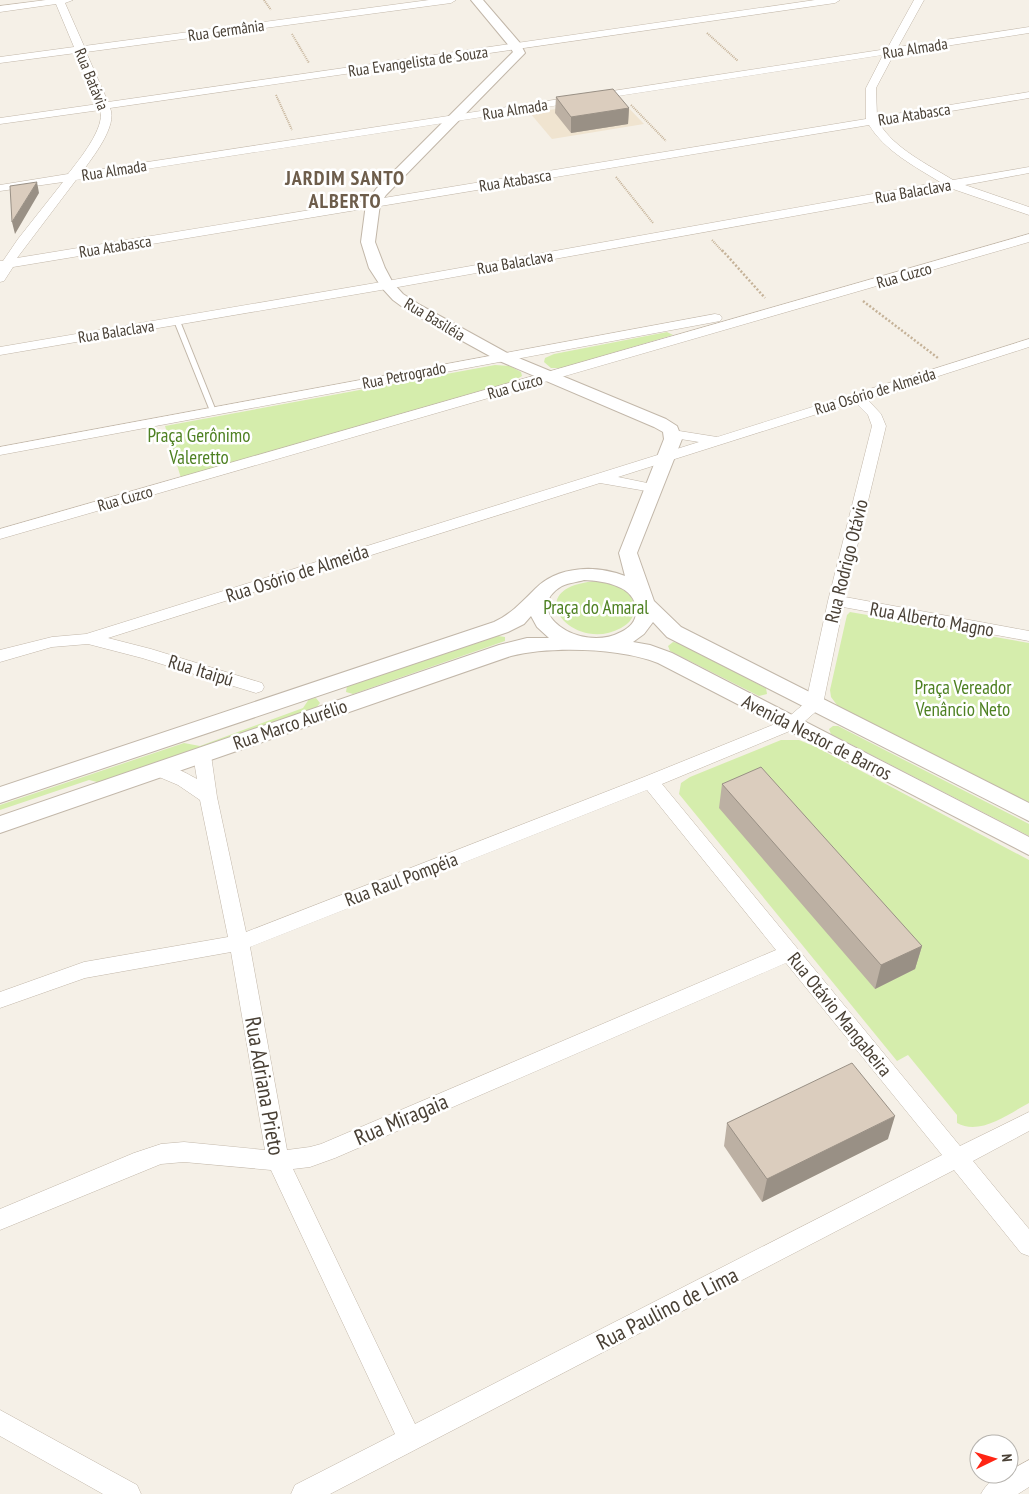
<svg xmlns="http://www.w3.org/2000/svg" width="1029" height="1494" viewBox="0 0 1029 1494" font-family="'PT Sans Narrow',sans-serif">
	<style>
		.education { fill: #f0e4d0 }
		.green { fill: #d5edac }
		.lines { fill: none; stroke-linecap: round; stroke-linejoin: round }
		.service-casing { stroke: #c2b7a9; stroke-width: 2 }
		.minor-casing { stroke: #c2b7a9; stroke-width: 1 }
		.tertiary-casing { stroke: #c2b7a9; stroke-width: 2 }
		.path-far1 { stroke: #c5b298; stroke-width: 2; stroke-dasharray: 1 1; stroke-linecap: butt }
		.path { stroke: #c5b298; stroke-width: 2.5; stroke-dasharray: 2 2; stroke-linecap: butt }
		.service { fill: #fff; fill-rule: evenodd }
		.minor { fill: #fff; fill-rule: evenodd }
		.tertiary { fill: #fff; fill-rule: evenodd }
		.wall { fill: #bcb0a3 }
		.shaded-wall { fill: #999085 }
		.building { fill: #dbcdbe; stroke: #999085 }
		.labels { text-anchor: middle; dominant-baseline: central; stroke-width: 5; stroke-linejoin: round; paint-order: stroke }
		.far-street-label { font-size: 16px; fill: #494035; stroke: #fff }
		.park-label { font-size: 19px; fill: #4e8122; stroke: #fff }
		.street-label { font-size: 19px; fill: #494035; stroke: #fff }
		.far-district-label { font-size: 20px; font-weight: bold; letter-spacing: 1px; fill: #6d5d4b; stroke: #fff }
		.near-street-label { font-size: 22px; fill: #494035; stroke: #fff }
	</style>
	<rect width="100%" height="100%" fill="#f5f0e7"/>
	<path class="education" d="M620 99 644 124 552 139 530 113Z"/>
	<path class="green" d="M667 332 673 335 562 368H551L544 362 545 358 554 354Z
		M495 365 510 366 521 372 522 376 512 382 181 478 165 426Z
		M598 581C607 583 616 584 623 589 640 600 638 619 621 628 572 655 516 586 598 581Z
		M850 612 1029 643V803L840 709 831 697 830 690 847 615Z
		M498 636 505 637V641L353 694 346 692 347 686Z
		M673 642 678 643 766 688 767 694 759 696 670 651 668 646Z
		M316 698 320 703 316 708 101 783 89 780 0 810V805L184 743 200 746 303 708 309 699Z
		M833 726H838L1029 824V836L831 734 829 729Z
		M781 740H799L816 747 1029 860V1103C1008 1114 980 1136 957 1123V1115L908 1055 897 1061 679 794 681 783 690 777Z"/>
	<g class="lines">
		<g class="service-casing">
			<path id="service" d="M177 319 180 321 216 411 215 412H211L210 411 174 321Z"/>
		</g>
		<g class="minor-casing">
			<path id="minor" d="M46 0H73L65 3 84 46 429 0H456L451 3 86 52 108 102 815 0H840L835 3 110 108C118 126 92 158 82 172L887 49 914 0H924L898 47 1029 27V33L894 54 876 88 877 117 1029 92V98L879 123C895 149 927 164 953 180L1029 167V173L965 185 1029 207V215L950 188 387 289 0 355V347L387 281 940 182C914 166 885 151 869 125L13 267 4 281 0 282V261H3L18 239 63 182 0 191V185L68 174C79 160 106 127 100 110L0 124V118L98 104 76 53 0 63V57L74 47 56 4 0 12V6ZM883 55 866 88V119L17 258 76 180Z
				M1029 234V242L0 539V529Z
				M715 314 720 315 722 318 720 321 0 455V447Z
				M1029 339V347L867 399 881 414 886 426 845 597 1029 631V641L843 607 823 704 820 708 797 728 662 784 960 1146 1029 1112V1131L973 1161 1029 1229V1256L1021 1253 954 1170 330 1494H291L295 1485 395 1434 271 1170 184 1162 161 1164 0 1230V1209L134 1153 161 1144 184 1142 265 1150 231 952 85 978 0 1008V992L84 962 228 937 200 800 178 785 152 774 149 770 152 766C166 761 184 772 197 779L193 755 196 751 202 749 208 751 211 755 217 797 246 932 644 777 785 720 806 702 828 601 872 426 868 415 855 402 618 477 657 485 659 488 657 491 652 492 600 483 108 638 151 649 262 683 264 687 262 691 256 693 142 658 88 644 52 647 0 662V650L52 637 86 634 699 442 668 437 666 434 668 431 673 430 717 437ZM647 790 776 950 321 1144 310 1147 287 1150 250 947ZM786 963 942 1155 415 1424 293 1169 310 1167 335 1158Z
				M0 1410 137 1485 141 1494H103L0 1436Z
				M1029 1460V1487L1018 1494H981C986 1484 997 1474 1009 1474V1471Z"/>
		</g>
		<g class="tertiary-casing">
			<path id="tertiary" d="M471 0H483L520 43 525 53 386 195 380 204 375 242 385 268 393 283 403 294 420 305 509 354 666 419 677 426 682 439 637 553 654 601 681 627 1029 803V821L667 637 653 622 644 634 633 642 650 645 672 653 1029 837V855L658 663C619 648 551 646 511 656L0 833V816L499 645 527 638H549L537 627 531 616 524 624 508 632 0 803V787L494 622C511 614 522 602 535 589 558 565 597 565 625 576L619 553 664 439 663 432 654 427 497 360 408 311 393 300 382 288 369 268 361 242 366 204 376 189 513 52 510 47ZM584 580C605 581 637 586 636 612 636 622 629 628 621 632 580 654 519 611 562 586 568 583 578 582 584 580Z"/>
		</g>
		<path class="path-far1" d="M264 0 271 10
			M707 33 738 61
			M292 34 309 63
			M276 95 292 130
			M631 105 666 141
			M616 177 653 223
			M712 240 723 252"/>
		<path class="path" d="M722 250 765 298
			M863 301 938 358"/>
		<use href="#service" class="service"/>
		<use href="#minor" class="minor"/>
		<use href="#tertiary" class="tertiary"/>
	</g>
	<path class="wall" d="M556 97 629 108 628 124 571 133 555 113Z
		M722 784 922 946 915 969 875 989 719 808Z
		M727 1123 888 1139 762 1202 724 1146Z"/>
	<path class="shaded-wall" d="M629 108 628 124 571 133V117Z
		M37 182 39 193 15 234 12 222Z
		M922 946 915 969 875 989 881 965Z
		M895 1116 888 1139 762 1202 767 1179Z"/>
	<path class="building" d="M613 89 629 108 571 117 556 97Z
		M37 182 12 222 10 186Z
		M761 767 922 946 881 965 722 784Z
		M852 1063 895 1116 767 1179 727 1123Z"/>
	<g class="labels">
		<g class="far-street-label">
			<text transform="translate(226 30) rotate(-8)">Rua Germânia</text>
			<text transform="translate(915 48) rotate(-9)">Rua Almada</text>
			<text transform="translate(418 61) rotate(-8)">Rua Evangelista de Souza</text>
			<text transform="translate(92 79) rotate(68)">Rua Batávia</text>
			<text transform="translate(515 109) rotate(-9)">Rua Almada</text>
			<text transform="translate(914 114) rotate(-9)">Rua Atabasca</text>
			<text transform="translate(114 170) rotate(-9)">Rua Almada</text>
			<text transform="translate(515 180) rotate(-9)">Rua Atabasca</text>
			<text transform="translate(913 191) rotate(-10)">Rua Balaclava</text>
			<text transform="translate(115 246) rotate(-9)">Rua Atabasca</text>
			<text transform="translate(515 262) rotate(-10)">Rua Balaclava</text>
			<text transform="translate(904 275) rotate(-16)">Rua Cuzco</text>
			<text transform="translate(435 319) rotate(31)">Rua Basiléia</text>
			<text transform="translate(116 331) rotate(-9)">Rua Balaclava</text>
			<text transform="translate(404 375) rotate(-11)">Rua Petrogrado</text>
			<text transform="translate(515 386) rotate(-16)">Rua Cuzco</text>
			<text transform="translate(875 391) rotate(-17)">Rua Osório de Almeida</text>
			<text transform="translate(125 498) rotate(-16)">Rua Cuzco</text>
		</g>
		<g class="park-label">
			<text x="199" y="435">Praça Gerônimo<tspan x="199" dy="22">Valeretto</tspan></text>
			<text x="596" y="607">Praça do Amaral</text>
			<text x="963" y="687">Praça Vereador<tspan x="963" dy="22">Venâncio Neto</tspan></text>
		</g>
		<g class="street-label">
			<text transform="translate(846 561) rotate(-76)">Rua Rodrigo Otávio</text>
			<text transform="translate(297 573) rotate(-18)">Rua Osório de Almeida</text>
			<text transform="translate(932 619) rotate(10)">Rua Alberto Magno</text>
			<text transform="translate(201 670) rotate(17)">Rua Itaipú</text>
			<text transform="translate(290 724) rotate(-19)">Rua Marco Aurélio</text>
			<text transform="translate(817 737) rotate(27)">Avenida Nestor de Barros</text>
			<text transform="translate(401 879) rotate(-21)">Rua Raul Pompéia</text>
			<text transform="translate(840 1014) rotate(51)">Rua Otávio Mangabeira</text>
		</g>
		<g class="far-district-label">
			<text x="345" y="178">JARDIM SANTO<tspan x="345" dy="23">ALBERTO</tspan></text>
		</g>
		<g class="near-street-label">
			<text transform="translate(265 1086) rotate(80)">Rua Adriana Prieto</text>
			<text transform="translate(401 1119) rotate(-23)">Rua Miragaia</text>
			<text transform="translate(667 1308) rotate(-27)">Rua Paulino de Lima</text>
		</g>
	</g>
	<g transform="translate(994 1459) rotate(85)"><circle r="24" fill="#ffffff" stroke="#b6b3ae"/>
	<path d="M0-4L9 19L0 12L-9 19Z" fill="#ff2514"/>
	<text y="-8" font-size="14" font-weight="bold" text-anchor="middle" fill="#494035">N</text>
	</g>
</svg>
